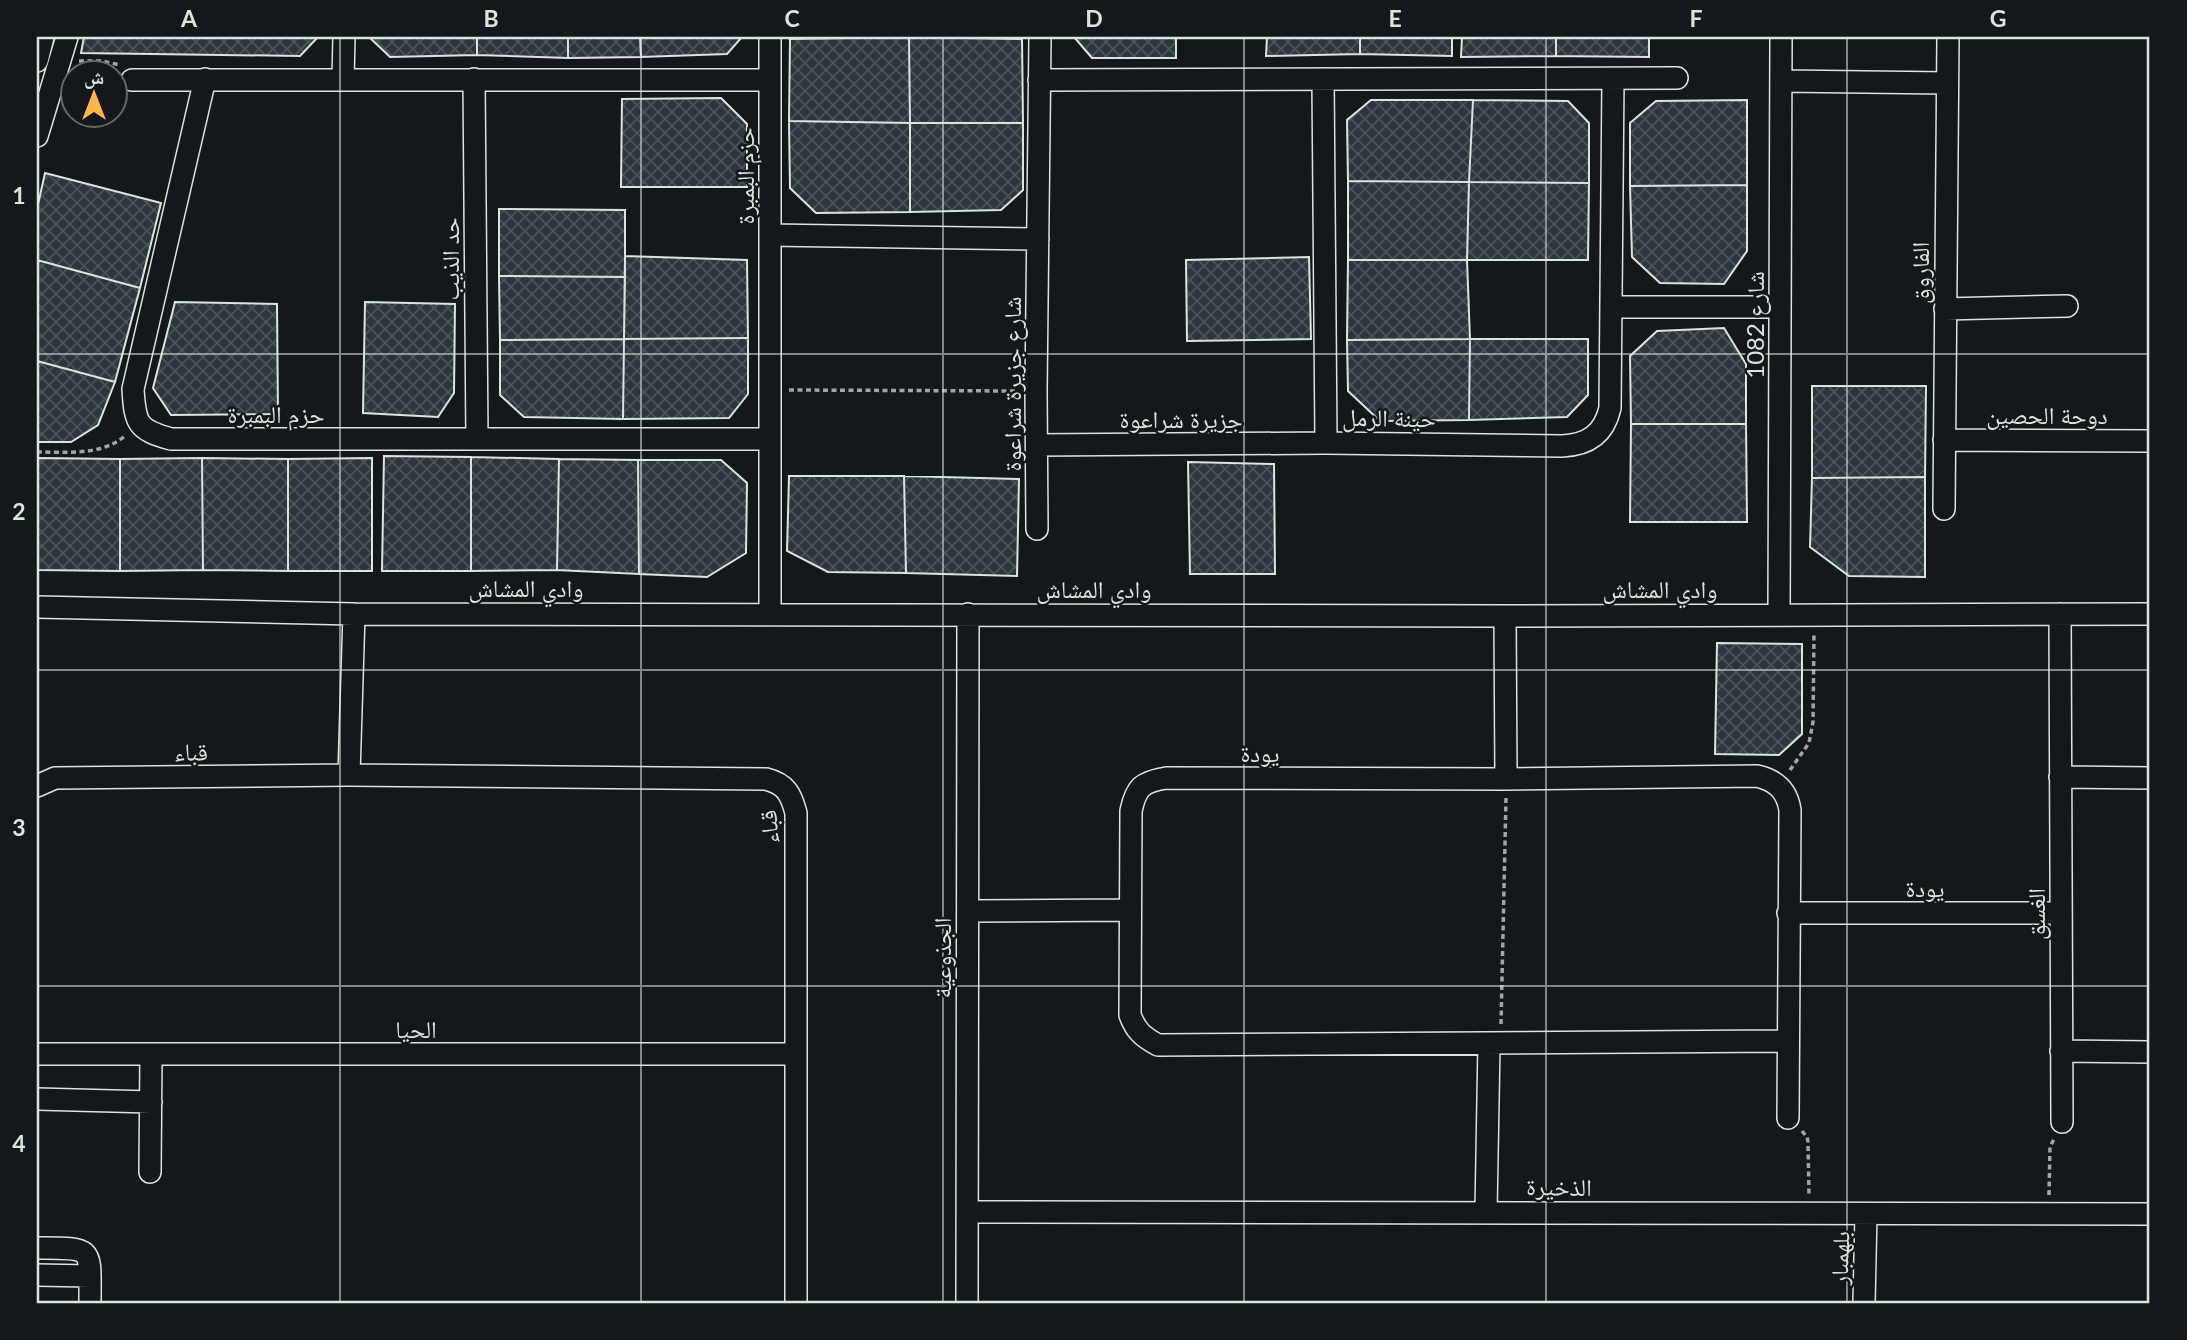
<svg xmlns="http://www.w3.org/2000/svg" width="2187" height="1340" viewBox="0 0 2187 1340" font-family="Lato,'Noto Naskh Arabic',sans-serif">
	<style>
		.building { fill: url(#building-cross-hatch); stroke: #d8e6dc; stroke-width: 2 }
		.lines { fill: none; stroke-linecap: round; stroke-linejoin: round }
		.minor-casing { stroke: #d8e6dc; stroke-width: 24 }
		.path { stroke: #9da8a2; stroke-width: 3.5; stroke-dasharray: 5 3.5; stroke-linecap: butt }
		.minor { stroke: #14181c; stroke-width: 21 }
		.grid { fill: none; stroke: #d8e6dc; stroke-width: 2; stroke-opacity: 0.55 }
		.labels { text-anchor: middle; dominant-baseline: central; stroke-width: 5; stroke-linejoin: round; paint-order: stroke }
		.street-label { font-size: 24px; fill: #d8e6dc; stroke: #14181c }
		.neatline { fill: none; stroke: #d8e6dc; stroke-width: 2.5 }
		.grid-label { font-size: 23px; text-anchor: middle; font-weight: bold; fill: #d8e6dc }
	</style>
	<defs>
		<pattern id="building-cross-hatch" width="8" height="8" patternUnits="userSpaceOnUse" patternTransform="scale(1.75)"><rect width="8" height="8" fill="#2c363c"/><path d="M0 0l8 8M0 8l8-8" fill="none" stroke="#4a5358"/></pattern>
	</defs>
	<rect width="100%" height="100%" fill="#14181c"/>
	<path class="building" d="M84 37H318L300 56 81 53Z
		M369 37H477V55L390 57Z
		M477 37H568V58L477 55Z
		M568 37H640L641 57 568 58Z
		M640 37H742L727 54 641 57Z
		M791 37H909L790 39Z
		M909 37H1022V39Z
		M909 37 910 123 789 121 790 39Z
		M909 37 1022 39 1023 123H910Z
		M1074 37H1176V58H1092Z
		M1267 37H1360V54L1266 56Z
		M1360 37H1452V56L1360 54Z
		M1462 37H1556V56L1461 57Z
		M1556 37H1649V57L1556 56Z
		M721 98 747 124V187H621L622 99Z
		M1371 100H1473L1469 182 1348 181 1347 120Z
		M1473 100 1568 101 1589 123V183L1469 182Z
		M1747 100V185L1630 186V123L1656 101Z
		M789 121 910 123V212L816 213 790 188Z
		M910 123H1023V190L1001 210 910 212Z
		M45 173 161 203 140 288 37 260V209Z
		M1348 181 1469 182 1467 260H1348Z
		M1469 182 1589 183 1588 260H1467Z
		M1747 185V251L1724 284 1660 283 1632 257 1630 186Z
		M499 209 625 210V277L499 276Z
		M625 256 747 260 748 338 624 339Z
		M1309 257 1311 339 1187 341 1186 260Z
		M37 260 140 288 115 382 37 361Z
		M1348 260H1467L1470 339 1347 340Z
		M499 276 625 277 624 339 500 340Z
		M175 302 277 304 278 414 171 415 153 388Z
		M365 302 455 304 454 393 438 417 363 413Z
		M1724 328 1746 364V424H1631L1630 356 1657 331Z
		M748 338V394L729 418 623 419 624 339Z
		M624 339 623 419 524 417 500 395V340Z
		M1470 339 1469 420 1380 421 1348 391 1347 340Z
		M1470 339H1588V395L1567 417 1469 420Z
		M37 361 115 382 98 425 71 442H37Z
		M1812 386H1926L1925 477 1812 478Z
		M1631 424H1746L1747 522H1630Z
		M384 456 471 457V571H382Z
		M471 457 559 459 557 570 471 571Z
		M37 458 120 459V571L37 570Z
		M202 458 203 570 120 571V459Z
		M202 458 288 459V571L203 570Z
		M372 458V571H288V459Z
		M559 459 638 460 639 574 557 570Z
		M638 460H721L747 483 746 553 707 577 639 574Z
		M1188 462 1274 464 1275 574H1190Z
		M789 476H904L906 573 828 572 787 551Z
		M904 476 1019 479 1017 576 906 573Z
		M1925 477V577L1849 576 1810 547 1812 478Z
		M1717 643 1802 644V734L1779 755 1715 754Z"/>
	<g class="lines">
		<g class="minor-casing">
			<path id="minor" d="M37 61 43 37
				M205 79 133 389C135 423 137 430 171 439H770
				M343 79 344 37
				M474 79 477 439
				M1323 79 1326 443
				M132 80H770
				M1039 80 1677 78
				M1781 81 1947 83
				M37 136 67 37
				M770 235 1038 239
				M1612 307H1780
				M1945 309 2067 306
				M1944 440 2150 441
				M1037 445 1326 443 1562 446C1588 445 1604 434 1610 408L1613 79
				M1944 509 1948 37
				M1037 529 1036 391 1040 37
				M37 607 354 614 1505 616 2150 614
				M770 613V37
				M1779 614 1781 37
				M2060 614 2062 1122
				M1505 616 1506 779
				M349 775 354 614
				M2060 777 2150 778
				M37 786 55 778 349 775 766 779C786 784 791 794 796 813V1303
				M968 911 1129 910
				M1788 913H2061
				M1788 1041 1158 1045C1143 1037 1136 1031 1130 1015L1131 811C1136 787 1142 782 1166 778L1506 779 1757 776C1775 780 1787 790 1790 810L1788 1118
				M2061 1051 2150 1052
				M37 1054H796
				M37 1099 151 1102
				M150 1172 151 1054
				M1486 1211 1489 1044
				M968 1212 2150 1214
				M37 1248C95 1248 90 1246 90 1303
				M37 1275 90 1276
				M967 1303 968 614
				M1864 1303 1866 1214"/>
		</g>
		<path class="path" d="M79 61H102L120 65
			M789 390 1016 391
			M37 452C66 452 101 456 125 436
			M1790 770 1809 743 1813 722 1814 634
			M1501 1024 1506 798
			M1802 1131 1807 1137 1808 1142 1809 1195
			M2049 1195 2050 1147 2055 1137"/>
		<use href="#minor" class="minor"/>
	</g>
	<path class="grid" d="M340 37V1303M641 37V1303M943 37V1303M1244 37V1303M1546 37V1303M1847 37V1303M37 354H2150M37 670H2150M37 986H2150"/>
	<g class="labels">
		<g class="street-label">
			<text transform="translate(744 176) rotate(-90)">حزم البمبرة</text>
			<text transform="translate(449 259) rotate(-90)">حد الذيب</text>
			<text transform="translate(1919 273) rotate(-90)">الفاروق</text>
			<text transform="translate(1754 325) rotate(-90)">شارع 1082</text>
			<text transform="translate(1011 384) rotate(-90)">شارع جزيرة شراعوة</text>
			<text x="276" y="413">حزم البمبرة</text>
			<text x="2047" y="414">دوحة الحصين</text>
			<text transform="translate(1389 417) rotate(1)">حينة الرمل</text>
			<text x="1181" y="418">جزيرة شراعوة</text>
			<text x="526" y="587">وادي المشاش</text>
			<text x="1094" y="588">وادي المشاش</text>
			<text x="1660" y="588">وادي المشاش</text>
			<text transform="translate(191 751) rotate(-1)">قباء</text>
			<text x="1260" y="752">يودة</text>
			<text transform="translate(768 827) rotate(-94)">قباء</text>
			<text x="1925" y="887">يودة</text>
			<text transform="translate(2035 914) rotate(-90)">الغسق</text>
			<text transform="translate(941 958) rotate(-90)">الجذوعية</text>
			<text x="416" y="1028">الحيا</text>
			<text transform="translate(1559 1186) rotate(1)">الذخيرة</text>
			<text transform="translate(1839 1258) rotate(-88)">بلهمبار</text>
		</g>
	</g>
	<rect width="2187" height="1340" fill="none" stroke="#14181c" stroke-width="77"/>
	<g transform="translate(94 94)"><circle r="33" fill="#14181c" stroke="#626a69" stroke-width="2"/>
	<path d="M0-5L12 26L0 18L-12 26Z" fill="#ffb74d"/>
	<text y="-10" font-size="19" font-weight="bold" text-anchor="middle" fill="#d8e6dc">ش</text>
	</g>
	<rect x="38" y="38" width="2110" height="1264" class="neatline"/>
	<g class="grid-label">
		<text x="189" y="27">A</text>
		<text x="491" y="27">B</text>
		<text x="792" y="27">C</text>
		<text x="1094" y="27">D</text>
		<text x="1395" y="27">E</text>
		<text x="1696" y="27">F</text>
		<text x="1998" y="27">G</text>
		<text x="19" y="204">1</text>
		<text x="19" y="520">2</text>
		<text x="19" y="836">3</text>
		<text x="19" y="1152">4</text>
	</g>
</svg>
